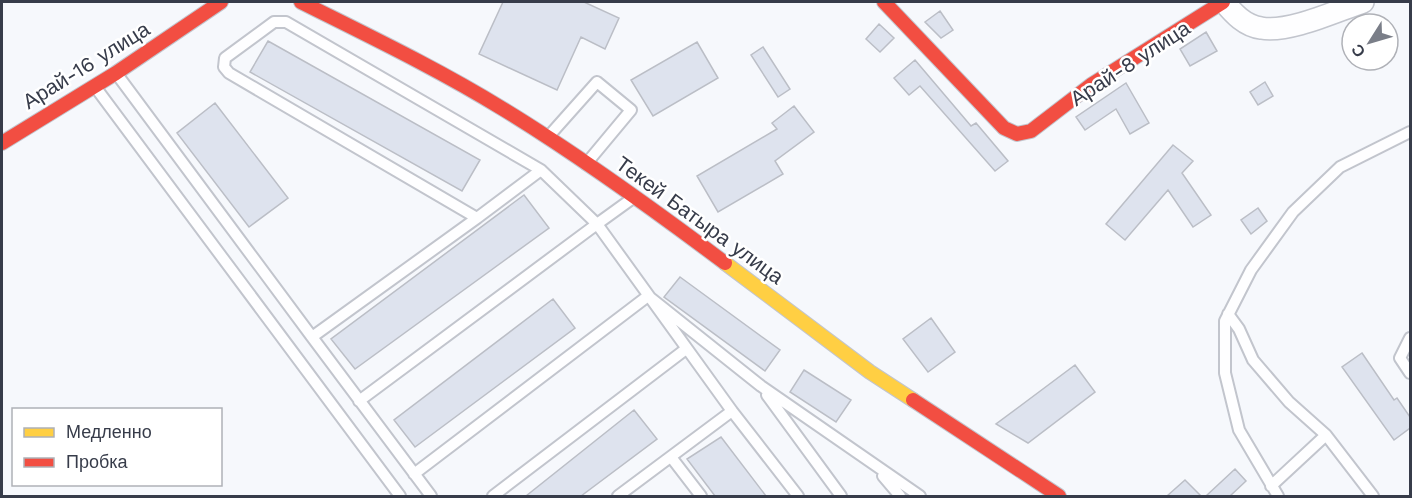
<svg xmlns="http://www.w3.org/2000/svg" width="1412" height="498" viewBox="0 0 1412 498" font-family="'Work Sans',sans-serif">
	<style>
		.building { fill: #dee3ee; stroke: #bbbec6; stroke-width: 1.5 }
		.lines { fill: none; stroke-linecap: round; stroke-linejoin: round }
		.lane-casing { stroke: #c2c5cd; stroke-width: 14 }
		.street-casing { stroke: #c2c5cd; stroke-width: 24 }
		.slow-casing { stroke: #c2c5cd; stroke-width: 16 }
		.jam-casing { stroke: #c2c5cd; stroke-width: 16 }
		.lane { stroke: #fefeff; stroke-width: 10 }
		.street { stroke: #fefeff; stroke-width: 21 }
		.slow { stroke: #ffcf43; stroke-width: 14 }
		.jam { stroke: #f24e42; stroke-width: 14 }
		.labels { text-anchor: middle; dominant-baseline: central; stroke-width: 5; stroke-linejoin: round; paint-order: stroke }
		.street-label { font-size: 21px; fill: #373c4a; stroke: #fff }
	</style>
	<rect width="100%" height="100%" fill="#f6f8fc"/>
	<path class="building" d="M503 2H584L619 18 605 49 581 37 557 90 479 54Z
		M940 11 953 30 941 38 925 22Z
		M879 24 894 38 880 52 866 39Z
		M1206 32 1217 51 1190 66 1180 49Z
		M268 41 480 160 462 191 250 72Z
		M697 42 718 78 653 116 631 80Z
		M763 47 790 89 778 97 751 55Z
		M915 60 971 126 976 123 1008 161 995 171 920 86 909 95 894 78Z
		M1265 82 1273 96 1258 105 1250 92Z
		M1126 83 1149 123 1130 134 1116 109 1085 130 1076 117Z
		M215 103 288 198 249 227 177 133Z
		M794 106 814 132 775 161 783 174 718 212 697 176 777 129 772 123Z
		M1173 145 1193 161 1182 173 1211 215 1193 227 1168 190 1125 240 1106 224Z
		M524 195 549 228 355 369 331 339Z
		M1258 208 1267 221 1251 234 1241 220Z
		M680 277 780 350 765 371 664 297Z
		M553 299 575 328 415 447 394 420Z
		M931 318 955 352 928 372 903 339Z
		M1362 353 1394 400 1397 398 1410 417V428L1394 440 1342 367Z
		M1075 365 1095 392 1028 443 996 424Z
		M804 370 851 400 836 422 790 392Z
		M634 410 657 439 581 496H526Z
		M721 437 766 496H715L687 459Z
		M1235 469 1246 481 1230 496H1206Z
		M1185 480 1201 496H1167Z"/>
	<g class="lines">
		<g class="lane-casing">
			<path id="lane" d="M116 73 312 337
				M96 88 400 496
				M548 137 597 82 631 110 586 164
				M633 198 597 224 732 411 798 496
				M1228 314 1239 329 1253 360 1289 402 1326 435 1373 496
				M1410 338 1400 358 1410 373
				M767 395 841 496
				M359 401 597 224 541 170 286 22H274L225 58 224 67 229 73 477 218 541 170
				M671 457 701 496
				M414 474 648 296 761 386 920 496
				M883 476 900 496
				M1271 486 1326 435
				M431 496 312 337 477 218
				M493 496 686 349
				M618 496 732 411
				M1278 496 1239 430 1225 373V321L1251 270 1293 212 1340 167 1410 132"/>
		</g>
		<g class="street-casing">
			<path id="street" d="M1224 2C1234 14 1245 26 1261 28 1289 33 1336 11 1363 2"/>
		</g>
		<g class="slow-casing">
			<path id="slow" d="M725 263 870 372 913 400"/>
		</g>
		<g class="jam-casing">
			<path id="jam" d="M301 2C369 36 438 69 503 109 580 156 653 209 725 263
				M884 2 1004 128 1017 134 1031 131 1091 85 1223 2
				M2 143 116 73 221 2
				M913 400 1059 496"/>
		</g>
		<use href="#lane" class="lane"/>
		<use href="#street" class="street"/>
		<use href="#slow" class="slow"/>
		<use href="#jam" class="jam"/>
	</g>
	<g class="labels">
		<g class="street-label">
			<text transform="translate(1130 63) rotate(-33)">Арай-8 улица</text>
			<text transform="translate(86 65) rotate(-32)">Арай-16 улица</text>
			<text transform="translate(700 220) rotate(36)">Текей Батыра улица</text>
		</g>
	</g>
	<rect width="1412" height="498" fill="none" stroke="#373c4a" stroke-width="6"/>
	<rect x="12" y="408" width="210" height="78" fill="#ffffff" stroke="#afb1b7" stroke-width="1.5"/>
	<rect x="24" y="428" width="30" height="9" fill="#ffcf43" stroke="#afb1b7" stroke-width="1.5"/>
	<text x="66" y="438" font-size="18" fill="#373c4a">Медленно</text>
	<rect x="24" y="458" width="30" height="9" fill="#f24e42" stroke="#afb1b7" stroke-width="1.5"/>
	<text x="66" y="468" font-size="18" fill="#373c4a">Пробка</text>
	<g transform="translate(1370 42) rotate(233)"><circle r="28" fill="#ffffff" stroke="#afb1b7" stroke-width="1.5"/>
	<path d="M0-4.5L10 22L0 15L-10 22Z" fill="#7a7e88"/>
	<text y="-9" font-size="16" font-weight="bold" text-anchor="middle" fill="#373c4a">С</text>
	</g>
</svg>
